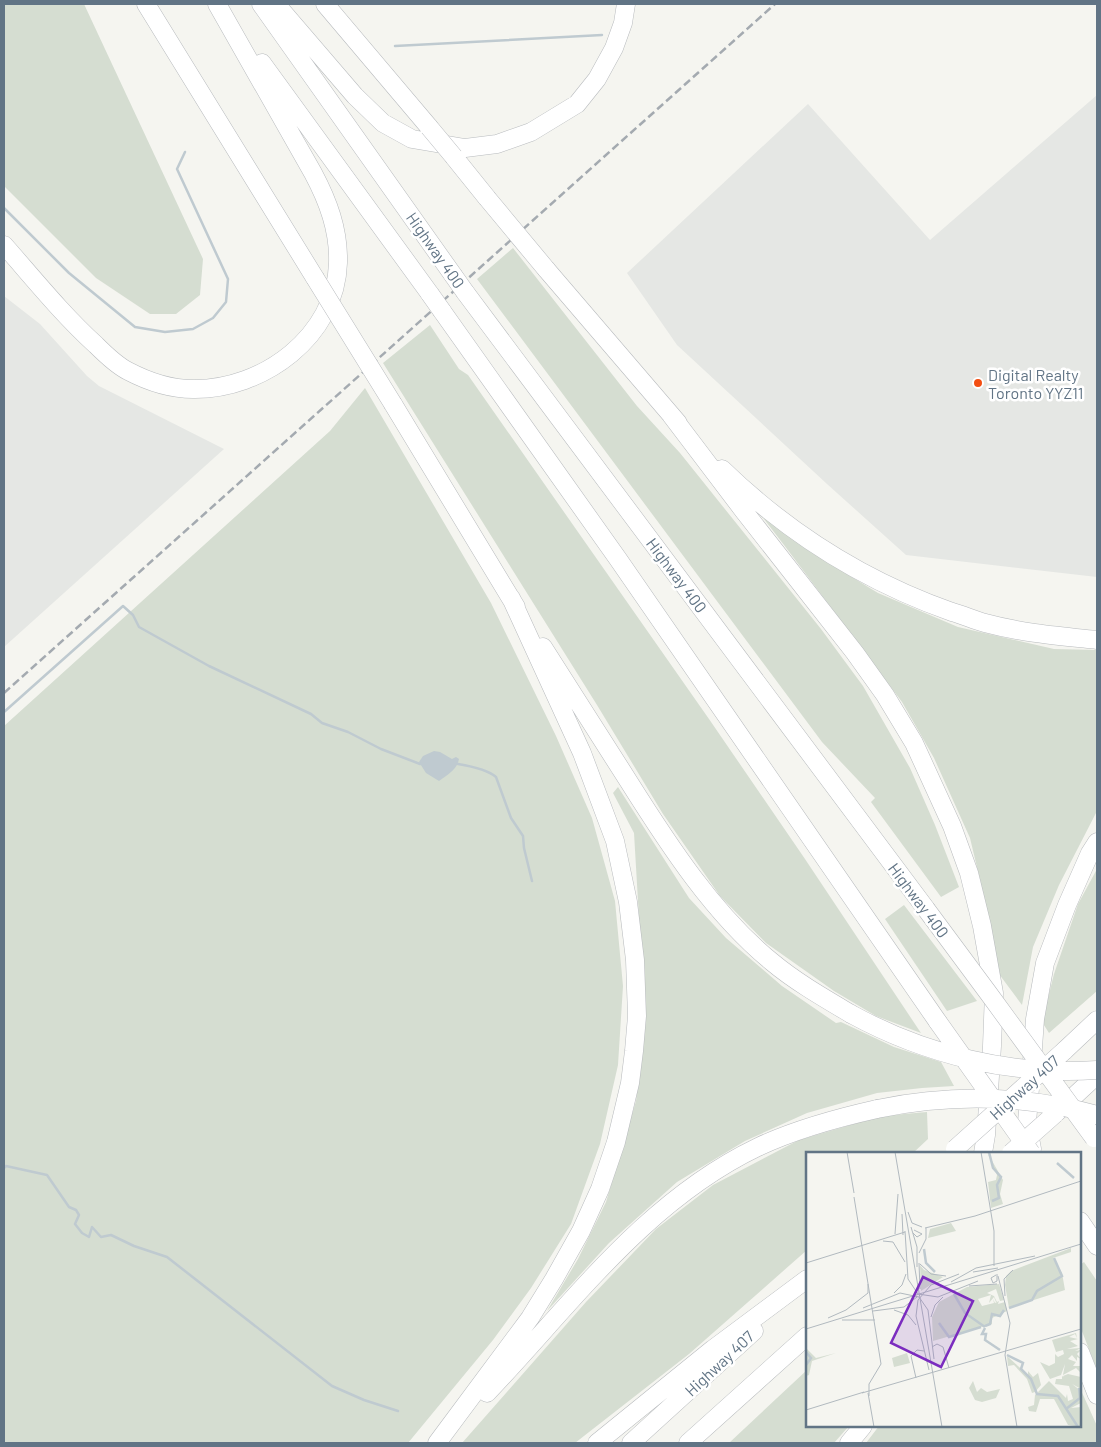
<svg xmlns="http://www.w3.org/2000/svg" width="1101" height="1447" viewBox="0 0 1101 1447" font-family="Barlow,sans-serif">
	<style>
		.built { fill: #e5e7e4 }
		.green { fill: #d5ddd1 }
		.water { fill: #bfcad0 }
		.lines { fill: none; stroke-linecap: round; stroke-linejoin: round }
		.stream { stroke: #bfcad0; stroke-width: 2.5 }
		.highway-casing { stroke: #b8bbbe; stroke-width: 19 }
		.highway { stroke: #fff; stroke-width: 18 }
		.rail { stroke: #a4aab0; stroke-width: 2.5; stroke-dasharray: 8 4; stroke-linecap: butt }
		.highway-bridge-casing { stroke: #b8bbbe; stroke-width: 19; stroke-linecap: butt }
		.highway-bridge { stroke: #fff; stroke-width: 18 }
		.poi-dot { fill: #f34e12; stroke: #fff; stroke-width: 2 }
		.labels { text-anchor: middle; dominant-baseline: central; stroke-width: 5; stroke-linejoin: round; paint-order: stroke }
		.street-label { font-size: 16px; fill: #617485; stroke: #fff }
		.poi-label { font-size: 16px; fill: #617485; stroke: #fff; text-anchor: start }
		.inset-river { fill: none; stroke: #bfcad0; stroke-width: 2.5 }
		.inset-road { fill: none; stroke: #b1b9bf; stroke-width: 1 }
		.view { fill: #7b2cbf; fill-opacity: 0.15; stroke: #7b2cbf; stroke-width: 2.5 }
		.inset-edge { fill: none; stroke: #617485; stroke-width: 2.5 }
	</style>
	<rect width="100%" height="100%" fill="#f5f5f0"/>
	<path class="built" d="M1097 95V577L906 555 827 484 677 345 627 273 808 104 930 240Z
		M4 296 40 324 87 376 99 386 224 449 4 647Z"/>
	<path class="green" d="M4 4H84L203 259 200 295 176 314H150L96 278 4 186Z
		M513 248 637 406 680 453 821 629 863 686 910 768 935 825 959 887 941 897 871 802 875 798 822 742 477 279Z
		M430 325 459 369 468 375 709 719 805 859 921 1033 876 1016 834 991 766 943 720 896 663 814 597 705 383 363Z
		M365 388 491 603 556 736 592 818 615 901 623 986 618 1065 600 1144 571 1224 531 1288 493 1340 408 1443H4V726L330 431Z
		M753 505 772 523 809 551 878 593 958 627 1054 649 1097 650V811L1059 885 1033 947 1022 1005 999 974 991 926 970 838 934 758 902 702 784 545Z
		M618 787 689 898 726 938 782 986 836 1023 841 1022 894 1047 941 1062 954 1086 922 1088 877 1093 807 1113 745 1141 677 1182 609 1243 547 1311 578 1259 606 1202 636 1101 645 1020 634 833 613 793Z
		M1097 869V991L1049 1033 1042 1022 1054 974 1078 904Z
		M904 905 977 1001 947 1011 885 919Z
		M927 1112 928 1139 913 1153H807V1250L689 1354 575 1443H462L586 1302 656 1229 713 1185 799 1140 881 1116Z
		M1084 1262 1097 1281V1370L1080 1326V1265Z
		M807 1370V1426H849L834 1443H729Z
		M1080 1388 1097 1426V1443H866L879 1426H1080Z"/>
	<path class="water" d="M434 751 440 752 452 759 456 757 459 759C457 770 447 775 439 781L426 773 419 762 423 756Z"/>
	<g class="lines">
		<path class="stream" d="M395 46 602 35
			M4 208 69 273 135 327 165 332 193 329 213 318 226 302 228 279 177 169 185 152
			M4 712 123 606 133 615 139 627 209 666 311 714 322 723 348 732 381 749 420 764
			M458 764C470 766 487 769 496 777L511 818 523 836 524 848 532 881
			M4 1168 6 1166 47 1175 69 1207 76 1210 79 1215 75 1224 82 1233 89 1237 92 1227 101 1237 111 1235 134 1246 167 1257 332 1386 364 1400 398 1411"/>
		<g class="highway-casing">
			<path id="highway" d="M146 4 315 278
				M261 4 453 275
				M276 4 355 96 383 123 412 139 465 148 497 144 531 132 577 104 597 79 614 48 623 23 626 4
				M325 4 429 127
				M262 63 430 294
				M454 157 487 198
				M4 245C34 279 62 314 96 345 105 354 116 365 128 371 147 381 171 389 193 389 263 390 336 336 338 263 339 230 328 201 313 173L217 4
				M546 269 678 423
				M465 292 926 909
				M442 311 618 559 938 1022
				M393 404 516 607
				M671 415 743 510 855 653 885 695 914 743 952 826 969 873 982 926 994 993 992 1046 986 1135 983 1153
				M722 469C789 534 864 581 952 612 963 615 974 620 985 623 1022 633 1059 636 1097 640
				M543 647C572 692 600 737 629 782 668 844 714 915 772 962 796 982 824 998 851 1014
				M1064 1051 1097 1020
				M1032 1062 1035 1019 1045 963 1067 905 1090 853 1097 842
				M1030 1088 1027 1122 1032 1149
				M1057 1112 1097 1075
				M1080 1221 1097 1246
				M1080 1352 1097 1395
				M487 1393C571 1305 645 1201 758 1147 796 1129 837 1118 877 1109
				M437 1443 530 1318 554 1279 581 1231 600 1189 616 1142 630 1083 634 1051 637 1016 635 960 628 902 615 841 582 753 511 598
				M597 1443 713 1349 807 1279
				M631 1443 754 1331
				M688 1443 807 1336
				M849 1443 863 1426"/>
		</g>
		<use href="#highway" class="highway"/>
		<path class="rail" d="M4 693 775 4"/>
		<g class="highway-bridge-casing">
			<path id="highway-bridge" d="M429 127 454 157
				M487 198 546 269
				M453 275 465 292
				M315 278 393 404
				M430 294 442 311
				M926 909 989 994 1094 1138
				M851 1014C926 1055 1012 1076 1097 1070
				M938 1022 1031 1153
				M877 1109C950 1094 1025 1095 1097 1115
				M955 1149 1064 1051
				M1011 1153 1055 1114"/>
		</g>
		<use href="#highway-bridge" class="highway-bridge"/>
	</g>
	<circle class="poi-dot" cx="978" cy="383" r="5"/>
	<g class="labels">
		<g class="street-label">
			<text transform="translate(436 250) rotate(55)">Highway 400</text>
			<text transform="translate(677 575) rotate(53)">Highway 400</text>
			<text transform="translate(919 900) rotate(53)">Highway 400</text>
			<text transform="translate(1024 1087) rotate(-42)">Highway 407</text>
			<text transform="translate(719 1363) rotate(-43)">Highway 407</text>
		</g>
		<g class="poi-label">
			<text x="988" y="374">Digital Realty<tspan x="988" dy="18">Toronto YYZ11</tspan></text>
		</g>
	</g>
	<g transform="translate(806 1152)">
		<rect width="275" height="275" fill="#f5f5f0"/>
		<path d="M181 0 197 28 194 42 197 52 185 56 182 30 190 28 191 23ZM145 71 150 79 122 86 124 77ZM265 96V100L247 106 256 121 259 138 203 156 199 133 200 124 205 119ZM114 113 118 118 137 125 115 139ZM193 132 198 148 194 149 190 137 181 141 188 144 191 150H190L188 145 183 151 185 143 172 147 176 154 188 151 187 147 189 151 193 149 192 152 199 150 201 159 186 166V172L127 189 126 165 133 150 161 135ZM270 181 271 186 269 182 263 185 272 187 264 189 272 194 261 197 275 196 269 199 275 198 271 202 275 207 271 205V209L266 203 262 207 270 210 267 214H274L275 221 270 216 257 223 259 212 255 223 244 227 234 210 243 214 249 211V202L252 205 258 202 257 198 250 200 246 188ZM1 197 10 206 30 201 6 209 3 223 0 224ZM101 201 104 211 88 215 86 206ZM201 204 222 223V219L227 225 232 221 235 233 229 240 226 241 221 227 208 213 202 214ZM262 222 275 225V237L259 228 257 224ZM256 224 275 239V251L265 256 275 255V275L262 273 248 247H234L230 260 223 259 222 255 228 253 229 243 243 229 260 246 261 242 262 249 267 247 263 234 249 232 250 227H256ZM167 229 171 240 175 236 181 240 194 237 190 246 176 250 169 248 163 236Z" fill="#d5ddd1"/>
		<path class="inset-river" d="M183 0 187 16 195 25 191 33 193 46 186 49M251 11 268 26M118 97 120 111 129 120M148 142 159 161 179 175M203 156 226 148 231 139 256 124 248 106M133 171 143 185 175 175M179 174 184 172 186 162 194 164 198 158M179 176 176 182H180L179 188 194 198M0 200 5 206 0 213M201 203 217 211 215 217 225 227 231 242 252 244 272 275M260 257 274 246 273 236"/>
		<path class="inset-road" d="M41 0 48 41M89 0 136 275M175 0 188 79V114M48 45 75 212 63 232V244M102 60 106 71 116 75M96 62 97 83M105 75 111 95V115M119 76 169 64 275 29M99 79 102 127 112 142 132 145 172 129M107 81 111 85 116 82 108 78M89 82 92 42M77 89 87 90 99 110M113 101 120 87V76M0 111 99 80M113 111 114 137M114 112 125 122 140 124M167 120 192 116M190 123 185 126 187 131 191 129V122M192 124 204 171 199 203 211 275M145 130 170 116 229 104M163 134 191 132M88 141 96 133 100 122M199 144 198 127 207 118M57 156 94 141 113 145 122 158 128 207M88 158 102 163 110 173M67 159 98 155 111 145M125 165 129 153 137 145M22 166 40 158 62 141V132M36 168H69M0 177 275 92M126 195 131 192 137 195 143 216M123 218 110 164 112 148 125 133 153 122M110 226 105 204 111 198 118 199M56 241 275 177M62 241 68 275M0 258 58 240"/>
		<path class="view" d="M117 125 167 149 135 215 85 191Z"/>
		<rect width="275" height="275" class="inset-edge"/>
	</g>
	<rect width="1101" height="1447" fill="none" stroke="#617485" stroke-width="10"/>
</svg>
